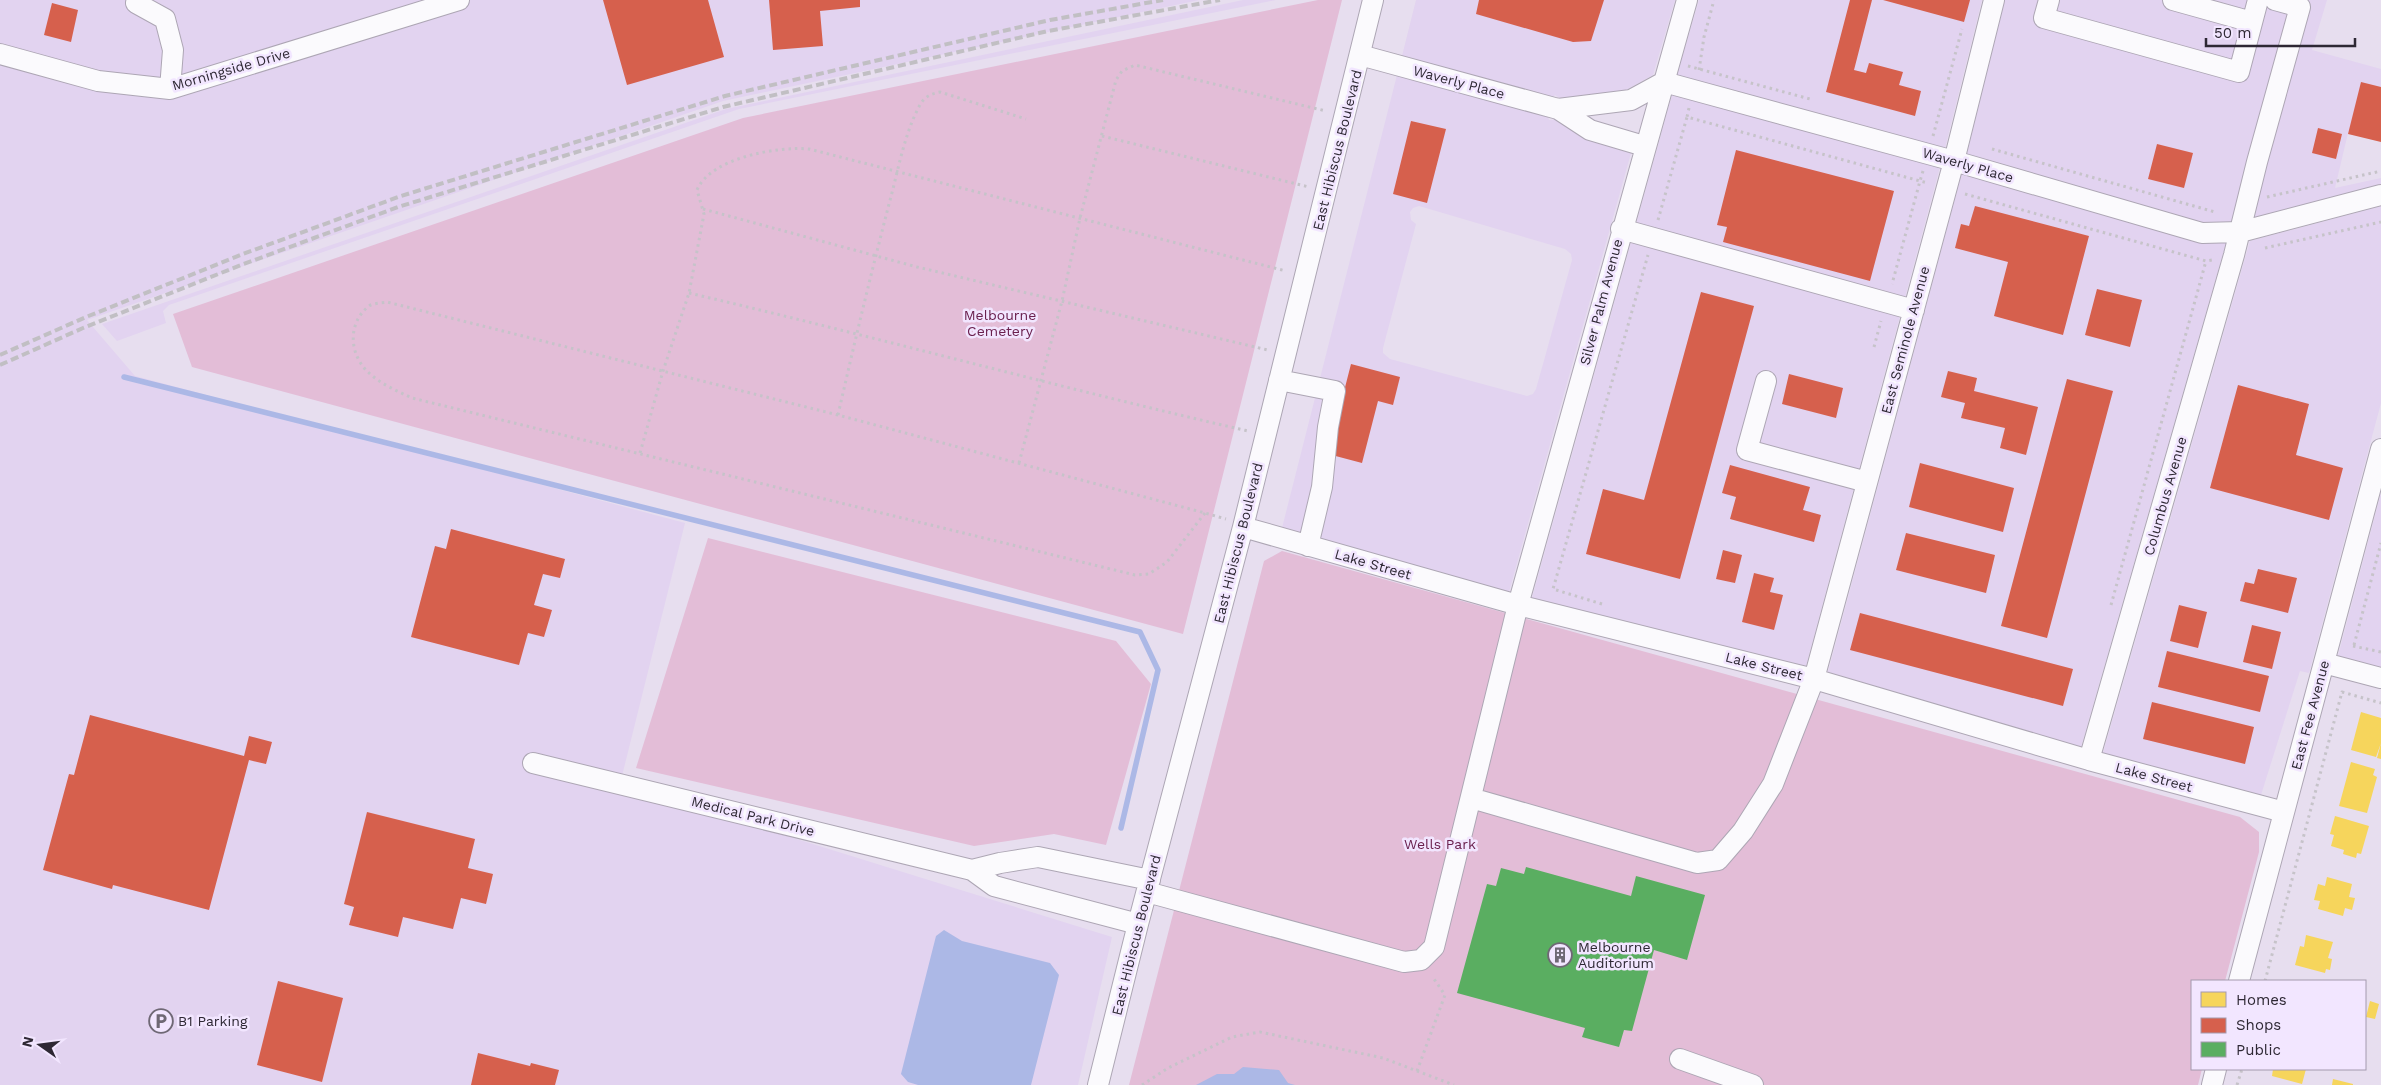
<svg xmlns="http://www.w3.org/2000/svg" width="2381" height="1085" viewBox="0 0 2381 1085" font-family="'Work Sans',sans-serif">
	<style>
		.built { fill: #e2d3f0; fill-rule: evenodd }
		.green { fill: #e3bdd7 }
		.water { fill: #acb8e6 }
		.homes { fill: #f6d55c }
		.shops { fill: #d6604d }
		.public { fill: #5aae61 }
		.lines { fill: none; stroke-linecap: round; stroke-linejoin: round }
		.stream { stroke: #acb8e6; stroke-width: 5.5 }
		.minor-casing { stroke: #ada6b4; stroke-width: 22 }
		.path { stroke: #c6c3c9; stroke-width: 3; stroke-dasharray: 2.5 4; stroke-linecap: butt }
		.minor { stroke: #fbfafd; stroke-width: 20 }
		.rail { stroke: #c1bfc3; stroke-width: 4; stroke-dasharray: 8 4; stroke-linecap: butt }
		.labels { text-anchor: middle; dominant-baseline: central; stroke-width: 5; stroke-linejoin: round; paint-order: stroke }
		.street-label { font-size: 14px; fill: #2e2834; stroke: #f2e6ff }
		.park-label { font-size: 14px; fill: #6a204e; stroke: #f2e6ff }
		.poi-label { font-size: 14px; fill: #2e2834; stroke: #f2e6ff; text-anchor: start }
	</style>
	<rect width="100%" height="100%" fill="#e7deef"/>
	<path class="built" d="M0 0H1199L723 101 87 320 135 376 685 523 620 784 1112 937 1078 1085H0Z
		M1243 0H1276L739 109 169 305 163 311 166 323 117 341 102 324 726 109Z
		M1416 0H1675L1653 75 1626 90 1560 98 1555 95 1553 97 1402 56Z
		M1699 0H1982L1945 148 1677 75Z
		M2005 0H2327L2312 50 2381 69V140L2348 133 2335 188 2381 178V184L2240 222 2232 220 2231 222 2203 223 1967 154Z
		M1397 75 1548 117 1549 120H1555L1587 139 1631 153 1509 592 1282 528ZM1419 206 1565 249 1571 254 1572 260 1536 389 1533 394 1527 396 1390 359 1383 353V348L1416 224 1411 220 1410 212 1413 208Z
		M1672 95 1940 167 1806 666 1532 598Z
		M1962 173 2199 243H2226L2081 747 1828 672Z
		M2381 206V403L2309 673 2300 671 2261 795 2103 753 2250 241Z
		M2381 493V667L2338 656Z"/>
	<path class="green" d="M1318 0H1342L1183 634 192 367 173 314 743 118Z
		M708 538 1116 641 1151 684 1106 845 1054 834 974 846 636 768Z
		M1282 551 2240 817 2259 832V852L2225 981H2192V1069H2202L2198 1085H1129L1264 561Z"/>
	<path class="water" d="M944 930 962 941 1050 963 1059 975 1031 1085H918L908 1082 901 1074 936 936Z
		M1243 1067 1279 1070 1288 1083 1295 1085H1196L1217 1074H1234Z"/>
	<path class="homes" d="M2361 712 2381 718V743L2376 757 2351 750Z
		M2381 743V759L2377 758Z
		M2351 762 2375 769 2373 775 2377 777 2367 813 2339 806Z
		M2335 816 2369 826 2361 854 2357 853 2356 858 2343 854 2344 850 2331 846 2334 835 2330 834Z
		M2327 877 2352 884 2349 897 2355 898 2352 910 2345 908 2343 916 2318 909 2320 901 2314 900 2318 884 2325 886Z
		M2306 935 2333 942 2328 958 2332 959 2330 970 2326 969 2325 973 2295 965 2300 946 2304 947Z
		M2370 1001 2379 1004 2375 1019 2366 1017Z
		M2273 1069H2306L2302 1084 2272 1076Z
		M2333 1079 2353 1084V1085H2332Z"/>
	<path class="shops" d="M603 0H708L724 57 627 85Z
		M769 0H860V7L820 11 823 46 773 50Z
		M1479 0H1604L1591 41 1573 42 1476 14Z
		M1850 0H1872L1854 70 1866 73 1869 63 1903 72 1899 85 1921 91 1915 116 1826 92Z
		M1883 0H1970L1964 22Z
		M52 3 78 10 71 42 44 35Z
		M2361 82 2381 87V142L2348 134Z
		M1411 121 1446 129 1427 203 1393 194Z
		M2318 128 2342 134 2336 159 2312 153Z
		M2157 144 2193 153 2184 188 2148 179Z
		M1736 150 1894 191 1870 281 1723 242 1727 227 1717 225Z
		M1975 206 2089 236 2063 335 1994 316 2008 262 1955 248 1961 224 1969 226Z
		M2097 289 2142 300 2130 347 2085 335Z
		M1701 292 1754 306 1680 579 1586 554 1603 489 1644 500Z
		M1351 364 1400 377 1393 405 1378 401 1362 463 1328 454Z
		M1948 371 1977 378 1974 391 2038 407 2026 455 2000 448 2005 428 1961 418 1965 403 1941 397Z
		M1789 374 1843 388 1836 418 1782 404Z
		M2067 379 2113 391 2047 638 2001 626Z
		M2238 385 2309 404 2296 455 2343 468 2329 520 2210 488Z
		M1920 463 2014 488 2003 532 1909 507Z
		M1730 465 1810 487 1803 510 1821 515 1814 542 1730 519 1736 497 1722 493Z
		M451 529 565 559 560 578 543 574 534 605 552 610 544 637 528 633 519 665 411 637 435 546 446 549Z
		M1906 533 1995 555 1986 593 1896 570Z
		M1723 550 1742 555 1735 583 1716 579Z
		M2258 569 2297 578 2288 613 2240 601 2245 582 2254 584Z
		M1754 573 1774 578 1770 592 1783 595 1774 630 1742 622Z
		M2179 605 2207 612 2198 648 2170 641Z
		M1860 613 2073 669 2063 706 1850 650Z
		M2252 625 2281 632 2272 669 2243 662Z
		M2167 651 2269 676 2260 712 2158 687Z
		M2152 702 2254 727 2245 764 2143 739Z
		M90 715 244 756 249 736 272 742 266 764 249 760 209 910 113 885 112 889 43 870 69 774 74 775Z
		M367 812 475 839 468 868 493 874 486 904 461 898 453 929 403 917 398 937 349 925 354 907 344 904Z
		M278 981 343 998 322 1082 257 1065Z
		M478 1053 530 1066 531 1063 559 1070 555 1085H471Z"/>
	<path class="public" d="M1526 867 1631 896 1636 876 1705 895 1687 960 1654 950 1632 1031 1624 1030 1619 1047 1582 1037 1585 1028 1457 993 1487 884 1496 886 1501 868 1524 874Z"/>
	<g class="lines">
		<path class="stream" d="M124 377 1140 632 1158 670 1121 828"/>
		<g class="minor-casing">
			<path id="minor" d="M2049 0 2044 18 2239 72 2258 0
				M2173 0 2252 22
				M136 3 165 19 173 50 170 89
				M0 54 98 81 170 89 459 0
				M1360 55 1558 109 1590 130 1644 146
				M1558 109 1631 100 1664 82 1954 161 2202 233 2240 232 2381 195
				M1621 229 1914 310
				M1279 380 1335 391 1328 427 1322 487 1308 546
				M1766 381 1747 450 1867 482
				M1243 527 1518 605 1814 679 2089 760 2284 812
				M2324 663 2381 678
				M2089 760 2234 255 2257 162 2300 7 2275 0
				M533 763 972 870 994 886 1138 924
				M1471 798 1697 863 1718 860 1743 831 1773 784 1814 679 1954 161 1994 0
				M972 870 1000 863 1038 857 1150 880
				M1147 892 1404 962 1421 960 1434 947 1518 605 1687 0
				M2239 981 2381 449
				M1680 1059 1753 1085
				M1098 1085 1138 924 1243 527 1373 0
				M2212 1085 2216 1069"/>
		</g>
		<path class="path" d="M1688 66 1810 99
			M1699 70 1704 37 1714 0
			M1689 108 1687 117 1920 181 1892 284
			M1102 136 1309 187
			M1933 136 1962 29
			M1992 149 2215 212
			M1923 171 1920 181 1928 183
			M1965 194 2206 261 2212 260
			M2267 197 2381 171
			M703 209 917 267 1268 350
			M1658 220 1687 117
			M2265 248 2381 222
			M689 293C876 337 1061 388 1248 431
			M1874 347 1881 321
			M838 415C854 344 871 274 889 204 898 172 904 133 921 103 926 96 931 94 940 92L1026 119
			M640 453 663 371 689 293 704 214 697 190C710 158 778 146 809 149L1286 271
			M1019 463 1062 301 1080 218 1116 80 1122 71 1135 65 1326 111
			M1205 513 1167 562 1149 574 1135 575 412 398C397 391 381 384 369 373 349 355 347 323 369 306 373 303 382 303 387 302L838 415 1205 513 1226 519
			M1602 604 1553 589 1648 255
			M2111 605 2206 261
			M2354 645 2381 543
			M2353 646 2381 652
			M2265 981 2342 692 2381 703
			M1417 1071 1445 995 1432 976
			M1142 1085 1168 1068 1232 1037 1260 1032 1383 1058 1454 1085
			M2237 1085 2242 1069"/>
		<use href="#minor" class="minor"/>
		<path class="rail" d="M0 355 86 317 243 254 401 196 725 96 1050 20 1163 0
			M0 365 83 328 241 265 398 207 723 107 1048 31 1220 0"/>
	</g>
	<defs>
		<g id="building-ring" transform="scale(1.25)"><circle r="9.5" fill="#f2e6ff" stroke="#6f6875" stroke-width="1.5"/><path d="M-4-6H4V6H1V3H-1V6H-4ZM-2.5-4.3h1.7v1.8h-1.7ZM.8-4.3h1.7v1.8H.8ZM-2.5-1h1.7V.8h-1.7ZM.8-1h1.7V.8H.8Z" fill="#6f6875"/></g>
		<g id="parking-ring" transform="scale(1.25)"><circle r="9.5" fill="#f2e6ff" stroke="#6f6875" stroke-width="1.5"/><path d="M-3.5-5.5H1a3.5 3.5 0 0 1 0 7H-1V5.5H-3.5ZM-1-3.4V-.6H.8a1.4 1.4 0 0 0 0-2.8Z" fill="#6f6875"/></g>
	</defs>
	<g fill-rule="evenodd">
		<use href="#building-ring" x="1560" y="955"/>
		<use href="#parking-ring" x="161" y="1021"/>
	</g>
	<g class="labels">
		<g class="street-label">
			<text transform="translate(231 69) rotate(-16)">Morningside Drive</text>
			<text transform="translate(1459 82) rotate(15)">Waverly Place</text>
			<text transform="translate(1337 150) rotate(-76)">East Hibiscus Boulevard</text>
			<text transform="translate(1968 165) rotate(16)">Waverly Place</text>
			<text transform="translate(1601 302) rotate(-75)">Silver Palm Avenue</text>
			<text transform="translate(1905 340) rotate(-75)">East Seminole Avenue</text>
			<text transform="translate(2165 496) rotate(-74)">Columbus Avenue</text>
			<text transform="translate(1238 543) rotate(-76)">East Hibiscus Boulevard</text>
			<text transform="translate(1373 564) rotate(16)">Lake Street</text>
			<text transform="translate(1764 666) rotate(14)">Lake Street</text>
			<text transform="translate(2310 715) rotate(-75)">East Fee Avenue</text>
			<text transform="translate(2154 777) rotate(15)">Lake Street</text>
			<text transform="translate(753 816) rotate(14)">Medical Park Drive</text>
			<text transform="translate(1136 935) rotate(-76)">East Hibiscus Boulevard</text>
		</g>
		<g class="park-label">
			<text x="1000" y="315">Melbourne<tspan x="1000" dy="16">Cemetery</tspan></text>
			<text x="1440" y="844">Wells Park</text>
		</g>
		<g class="poi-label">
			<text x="1578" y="947">Melbourne<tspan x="1578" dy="16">Auditorium</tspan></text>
			<text x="178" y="1021">B1 Parking</text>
		</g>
	</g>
	<rect x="2191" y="980" width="175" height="90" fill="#f2e6ff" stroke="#a49aae"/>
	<rect x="2201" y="992" width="25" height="15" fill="#f6d55c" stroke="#a49aae"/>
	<text x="2236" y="1005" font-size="15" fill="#2e2834">Homes</text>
	<rect x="2201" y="1018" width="25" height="15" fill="#d6604d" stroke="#a49aae"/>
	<text x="2236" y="1030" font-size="15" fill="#2e2834">Shops</text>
	<rect x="2201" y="1042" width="25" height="15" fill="#5aae61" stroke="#a49aae"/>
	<text x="2236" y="1055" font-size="15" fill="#2e2834">Public</text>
	<g transform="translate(40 1045) rotate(284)" stroke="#f2e6ff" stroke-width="4" paint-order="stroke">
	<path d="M0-4L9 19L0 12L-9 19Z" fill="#2e2834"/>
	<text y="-8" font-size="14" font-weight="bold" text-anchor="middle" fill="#2e2834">N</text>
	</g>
	<path d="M2206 38v8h149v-8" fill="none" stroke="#2e2834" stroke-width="2.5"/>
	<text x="2214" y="38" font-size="15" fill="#2e2834" stroke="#f2e6ff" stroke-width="4" paint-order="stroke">50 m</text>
</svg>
